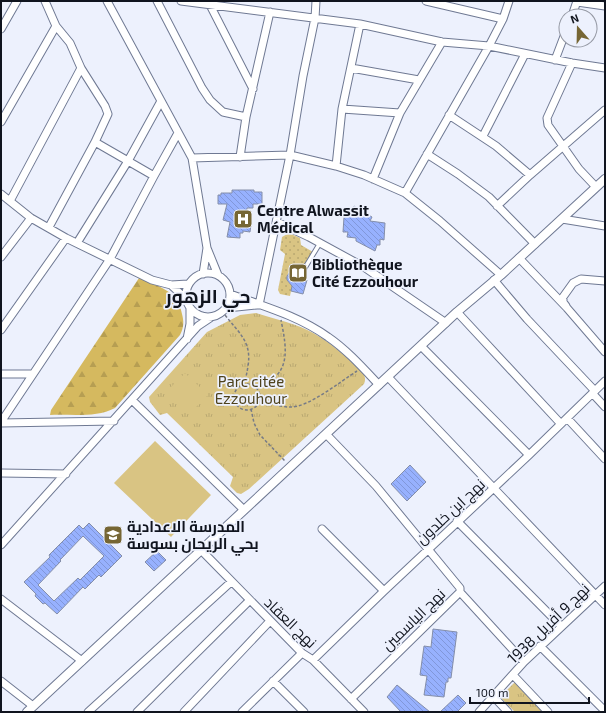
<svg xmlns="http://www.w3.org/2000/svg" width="606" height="713" viewBox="0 0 606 713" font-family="'Exo 2',Cairo,sans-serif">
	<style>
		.grass { fill: url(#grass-dots) }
		.forest { fill: url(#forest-firs) }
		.park { fill: url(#park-tufts) }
		.pitch { fill: #d9c483 }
		.building { fill: url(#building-back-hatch); stroke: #848ea9; fill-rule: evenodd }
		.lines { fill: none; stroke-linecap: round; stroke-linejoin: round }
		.service-casing { stroke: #6f7993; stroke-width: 5.5 }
		.minor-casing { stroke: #6f7993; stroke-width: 9 }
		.tertiary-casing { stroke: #6f7993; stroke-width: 10 }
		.path { stroke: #777b86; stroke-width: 1.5; stroke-dasharray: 3 2; stroke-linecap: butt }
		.service { stroke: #fff; stroke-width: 3.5 }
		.minor { stroke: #fff; stroke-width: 7 }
		.tertiary { stroke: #fff; stroke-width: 8 }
		.labels { text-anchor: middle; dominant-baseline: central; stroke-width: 3.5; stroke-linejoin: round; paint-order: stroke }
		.poi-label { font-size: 15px; font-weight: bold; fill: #10141e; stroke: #edf1fd; text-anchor: start }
		.park-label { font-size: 15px; fill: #4e421c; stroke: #edf1fd }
		.street-label { font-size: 15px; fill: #10141e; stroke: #edf1fd }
		.district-label { font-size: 19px; font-weight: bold; fill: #10141e; stroke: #edf1fd }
	</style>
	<defs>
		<pattern id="grass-dots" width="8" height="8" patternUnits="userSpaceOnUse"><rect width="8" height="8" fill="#d9c483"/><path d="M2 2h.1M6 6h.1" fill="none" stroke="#b9a871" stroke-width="1.8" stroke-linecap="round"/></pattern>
		<pattern id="forest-firs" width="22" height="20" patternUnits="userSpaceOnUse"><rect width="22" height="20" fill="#d5b95f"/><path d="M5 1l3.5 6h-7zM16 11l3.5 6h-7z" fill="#b69e52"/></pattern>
		<pattern id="park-tufts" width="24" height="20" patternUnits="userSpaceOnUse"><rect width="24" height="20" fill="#d9c483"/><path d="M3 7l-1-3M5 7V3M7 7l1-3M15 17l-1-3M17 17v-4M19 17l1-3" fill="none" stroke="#b9a871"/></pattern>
		<pattern id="building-back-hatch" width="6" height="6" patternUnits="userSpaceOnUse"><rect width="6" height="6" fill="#97b1fe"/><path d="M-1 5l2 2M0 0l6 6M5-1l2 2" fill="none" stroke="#8197d9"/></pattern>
	</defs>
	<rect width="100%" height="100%" fill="#edf1fd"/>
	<path class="grass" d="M289 233 300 238 301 245 313 252 304 267 292 270 288 273 287 280 292 286 290 296 280 294 278 290 285 254 280 250 282 237Z"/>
	<path class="forest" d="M139 278C159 287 178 290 182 314 184 322 184 327 180 335L115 408C96 418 72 414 50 415L51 410Z"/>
	<path class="park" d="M256 313C275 319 298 324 315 334 329 342 342 353 354 364 360 370 368 375 364 384L249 489 241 494 237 493 230 486 233 477 167 413 160 415 150 402 149 397 207 332 240 315Z
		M515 682 543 712H515L500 697Z"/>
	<path class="pitch" d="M185 373 208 395 193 410 170 388Z
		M155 441 211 495 171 537 114 483Z"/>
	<path class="building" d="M232 190H254V192H262V204H253V208H247L245 223 251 224 250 232 243 231V233H240V238L227 237 230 222 223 220 227 204H218V195H221V193H232Z
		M354 206 372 217 370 221 385 223 384 240 380 239V245H377L375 251 356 241V238L347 237 348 232H343L344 217H346Z
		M297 269 300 271V273L303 274 304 279 307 280 303 294 291 291 292 286 287 280V276L290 272Z
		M410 465 426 482 407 501 391 484Z
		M89 523 122 556 101 577 99 575 85 589 83 587 57 614 45 603 43 604 35 596 36 594 24 582 50 557 49 555 79 525 83 529ZM83 536 104 556 80 580 78 578 54 601 38 585 61 561 60 560Z
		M157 551 166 560 154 571 145 562Z
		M433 629 457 632 451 678H448V682H446L444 697 424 695 427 676 420 675 424 646 431 647Z
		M397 685 430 712H401L387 697Z
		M458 695 466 703 457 712H440Z"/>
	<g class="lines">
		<g class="service-casing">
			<path id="service" d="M303 271 320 243"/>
		</g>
		<g class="minor-casing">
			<path id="minor" d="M45 1 56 26 70 43 81 68 105 106 108 114 95 142 49 227
				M107 1 192 158
				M157 1 202 88 210 100 223 112 246 117
				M181 1 360 24 442 42 489 46 572 63 605 68
				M426 1 503 19
				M577 2 605 6
				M210 5 253 89
				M572 16 577 1
				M1 29 17 1
				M555 60 566 31
				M572 63 547 118 548 125 579 169 596 187
				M351 68 419 80
				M342 109 400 113
				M449 115 496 146 530 175
				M1 122 56 26
				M483 136 525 54
				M95 142 154 176
				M427 154 458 174 489 197 535 244
				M240 157 246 117 270 12
				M336 166 342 109 360 24
				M373 179 400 113 442 42
				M405 193 489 46 503 19 509 1
				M1 194 31 218 66 238 152 280 171 285 188 284
				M10 201 81 68
				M497 206 530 175 605 110
				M562 219 605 226
				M277 222 309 237 364 267 446 323
				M77 243 128 161 161 101
				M1 257 31 218
				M519 258 567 308 605 352
				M186 295a22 22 0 1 1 44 0a22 22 0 1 1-44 0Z
				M203 274 207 248
				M218 275 207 248 192 158 290 155 336 166 364 175 405 193 440 221 501 275
				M494 280 527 319 595 391
				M171 285 185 298
				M230 294C263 306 299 316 328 337 347 350 363 368 379 385
				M259 305 290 155 303 76 315 18 316 1
				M566 306 563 302V297L573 283 581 279 605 281
				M227 308 257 305
				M457 312 561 424
				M1 330 66 238
				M187 339 190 324V309
				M421 346 529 455
				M1 374H32
				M388 377 605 605
				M593 394 605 407
				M132 400 244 510
				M567 418 605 459
				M1 422 110 259 154 176 178 133
				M1 423 114 421
				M326 434 376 486 460 588V592
				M1 473 66 474
				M457 521 561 626
				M322 529 384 591
				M1 545 198 326 210 318
				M201 550 302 653 313 660 364 712
				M1 599 82 661
				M540 646 605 711
				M313 660 384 591 529 455 605 381
				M513 675 548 712
				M1 681 33 706
				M273 681 304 712
				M493 696 508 712
				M351 699 460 592 524 662
				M88 712 231 582
				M137 712 250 600
				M184 712 270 621
				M242 712 302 653
				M479 712 524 662 605 586"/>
		</g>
		<g class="tertiary-casing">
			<path id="tertiary" d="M27 712 457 312 501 275 605 179"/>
		</g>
		<path class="path" d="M225 315C239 333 252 342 248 366 247 373 246 378 243 384
			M234 397a13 13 0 1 1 26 0a13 13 0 1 1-26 0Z
			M256 387C292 376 287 350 281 320
			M260 400C269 403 280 407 290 407 308 408 341 381 357 371
			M251 409 254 423 260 435 285 461"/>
		<use href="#service" class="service"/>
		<use href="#minor" class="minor"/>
		<use href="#tertiary" class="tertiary"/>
	</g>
	<defs>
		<g id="hospital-square" transform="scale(1)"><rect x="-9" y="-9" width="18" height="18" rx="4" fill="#766634" stroke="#edf1fd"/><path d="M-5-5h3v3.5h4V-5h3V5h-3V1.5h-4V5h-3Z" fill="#fff"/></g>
		<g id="library-square" transform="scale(1)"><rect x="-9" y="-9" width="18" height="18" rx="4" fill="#766634" stroke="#edf1fd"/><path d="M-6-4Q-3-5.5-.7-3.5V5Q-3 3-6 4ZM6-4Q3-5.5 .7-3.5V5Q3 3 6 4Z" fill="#fff"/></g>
		<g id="school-square" transform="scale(1)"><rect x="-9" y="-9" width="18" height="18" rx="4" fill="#766634" stroke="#edf1fd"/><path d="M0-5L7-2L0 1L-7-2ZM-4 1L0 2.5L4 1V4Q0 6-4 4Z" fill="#fff"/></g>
	</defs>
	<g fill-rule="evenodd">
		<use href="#hospital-square" x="243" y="219"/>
		<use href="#library-square" x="298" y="273"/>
		<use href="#school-square" x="113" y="535"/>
	</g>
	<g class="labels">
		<g class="poi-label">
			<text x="257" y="210">Centre Alwassit<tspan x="257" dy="17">Médical</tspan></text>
			<text x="312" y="264">Bibliothèque<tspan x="312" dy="17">Cité Ezzouhour</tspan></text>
			<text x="127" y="526">المدرسة الاعدادية<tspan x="127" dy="17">بحي الريحان بسوسة</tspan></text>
		</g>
		<g class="park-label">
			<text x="251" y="381">Parc citée<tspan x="251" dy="17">Ezzouhour</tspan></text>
		</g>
		<g class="street-label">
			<text transform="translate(450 511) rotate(-43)">نهج ابن خلدون</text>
			<text transform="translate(413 619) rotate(-44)">نهج الياسمين</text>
			<text transform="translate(291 622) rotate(44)">نهج العقاد</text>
			<text transform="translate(548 623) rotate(-44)">نهج 9 أفريل 1938</text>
		</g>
		<g class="district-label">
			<text x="208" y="295">حي الزهور</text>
		</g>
	</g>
	<rect width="606" height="713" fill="none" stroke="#10141e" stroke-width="4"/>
	<g transform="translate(578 28) rotate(340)"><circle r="19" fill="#edf1fd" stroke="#9599a4"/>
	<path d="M0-3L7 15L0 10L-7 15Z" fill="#766634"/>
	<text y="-6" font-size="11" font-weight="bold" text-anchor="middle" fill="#10141e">N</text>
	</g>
	<path d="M470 697v6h119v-6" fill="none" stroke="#10141e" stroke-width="2"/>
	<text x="476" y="697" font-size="12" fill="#10141e" stroke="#edf1fd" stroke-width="3" paint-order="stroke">100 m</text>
</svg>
